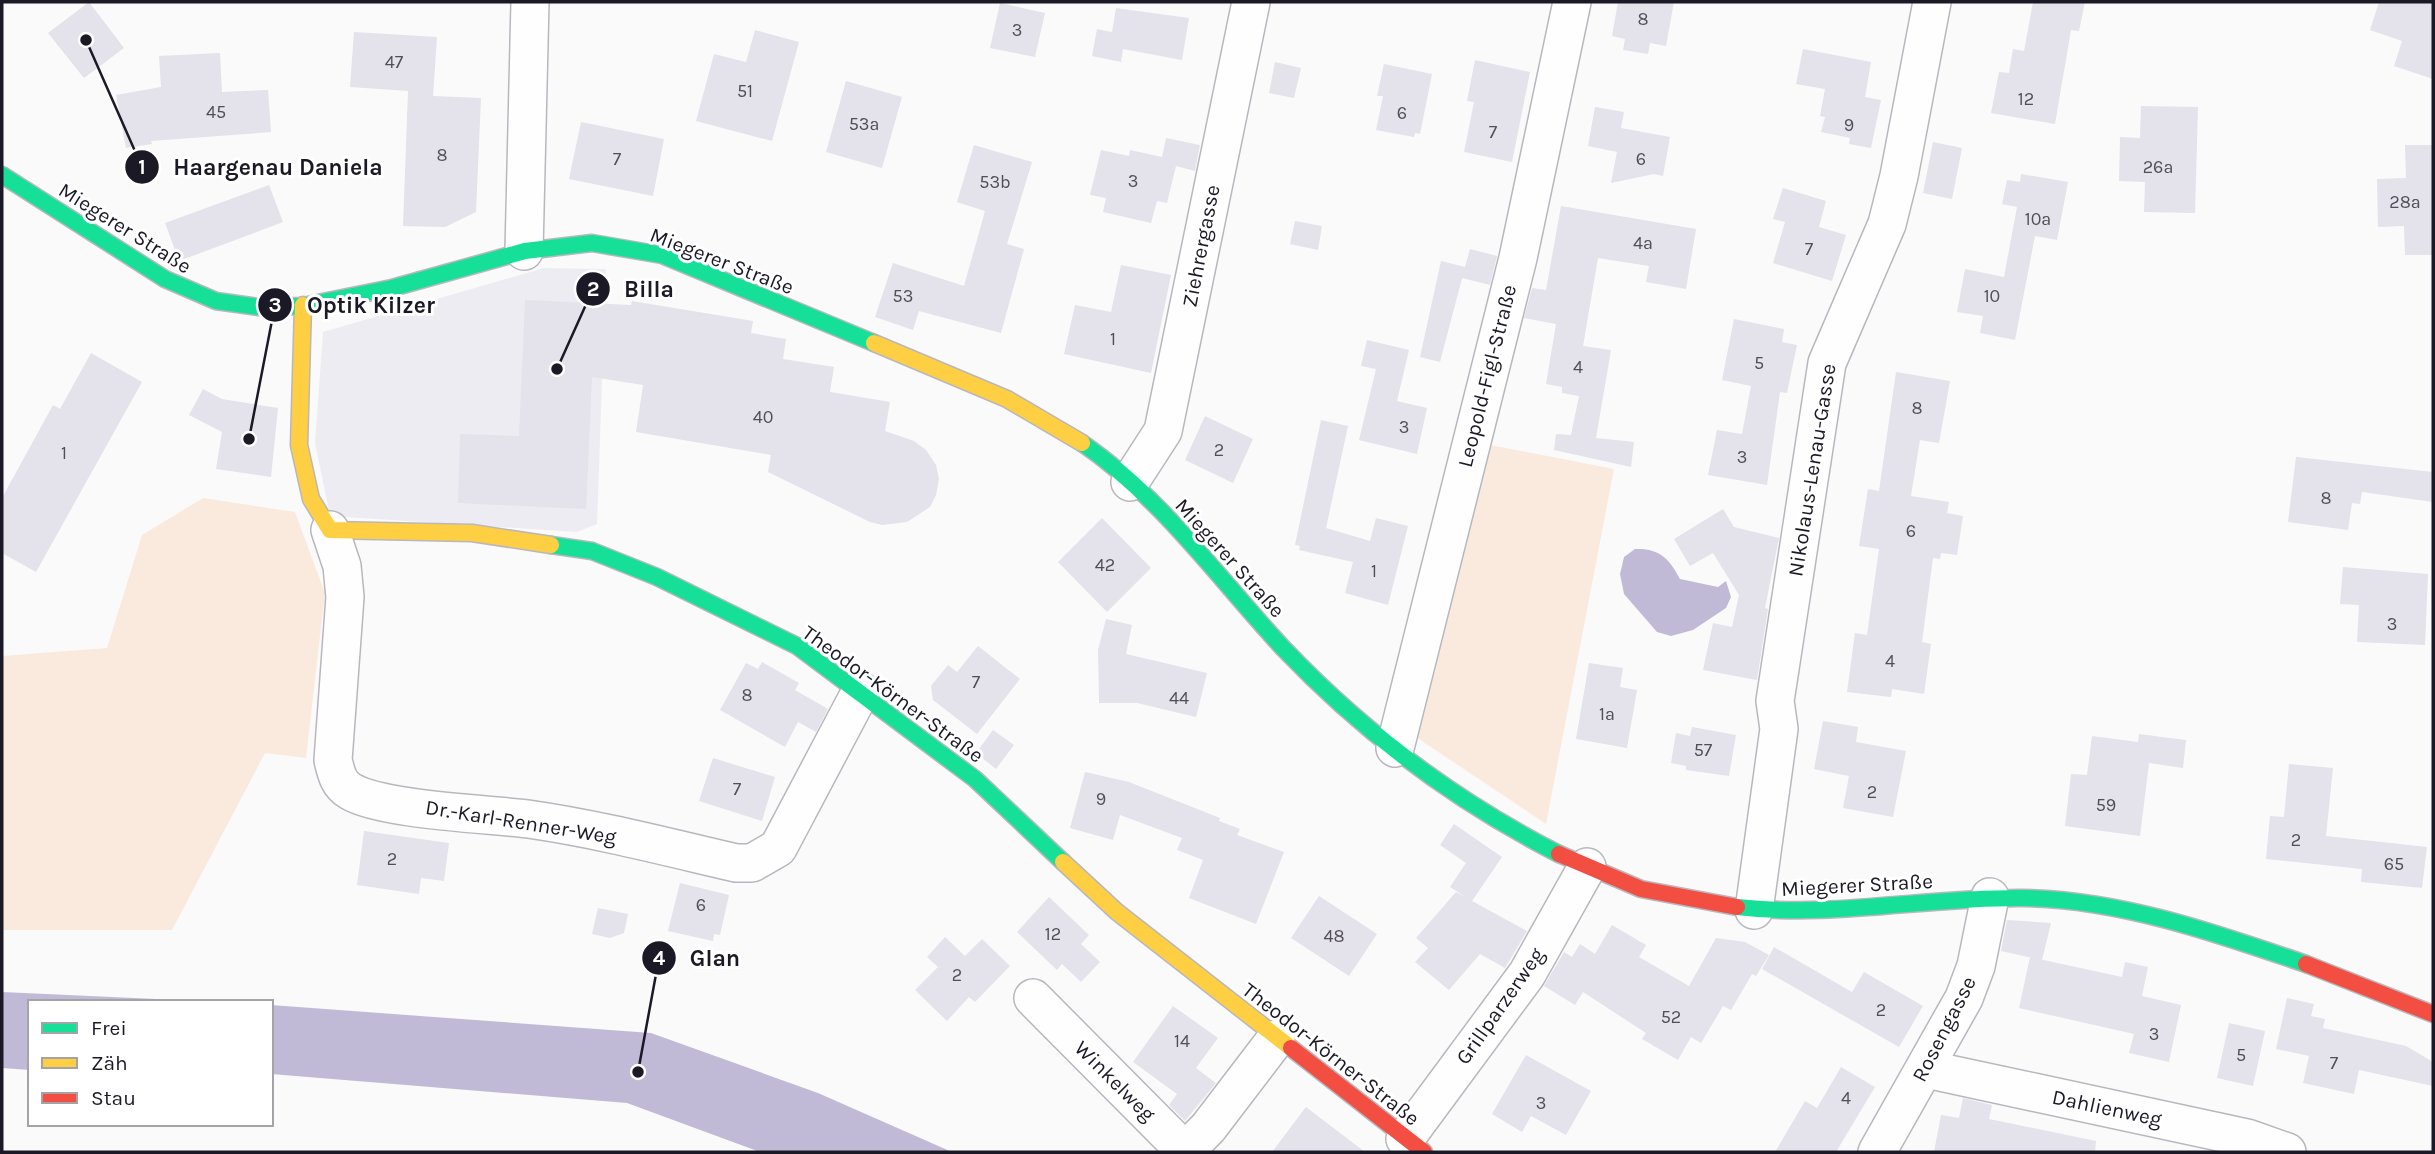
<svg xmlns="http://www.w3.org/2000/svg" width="2435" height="1154" viewBox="0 0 2435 1154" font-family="Karla,sans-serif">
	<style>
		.built { fill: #edecf2 }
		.green { fill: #faeade }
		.water { fill: #c1bad6 }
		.building { fill: #e4e2ea }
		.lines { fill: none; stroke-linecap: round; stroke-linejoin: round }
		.street-casing { stroke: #b9b7be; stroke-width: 40 }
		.fast-casing { stroke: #b9b7be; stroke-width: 19 }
		.slow-casing { stroke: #b9b7be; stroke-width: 19 }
		.jam-casing { stroke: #b9b7be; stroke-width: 19 }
		.street { stroke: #fefefe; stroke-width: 37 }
		.fast { stroke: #16e098; stroke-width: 16 }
		.slow { stroke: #ffcf43; stroke-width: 16 }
		.jam { stroke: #f24e42; stroke-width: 16 }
		.labels { text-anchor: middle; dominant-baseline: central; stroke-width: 6; stroke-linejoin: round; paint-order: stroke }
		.number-label { font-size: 18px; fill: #514e5a }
		.street-label { font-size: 21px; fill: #1c1926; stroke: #fff }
		.leader { fill: none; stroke: #1c1926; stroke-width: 2.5 }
		.callout-dot { fill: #1c1926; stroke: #fff; stroke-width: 2.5 }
		.mark-label { font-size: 21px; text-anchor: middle; font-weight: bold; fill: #fff }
		.callout-label { font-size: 23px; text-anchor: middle; font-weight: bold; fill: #1c1926; stroke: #fff; stroke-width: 6; stroke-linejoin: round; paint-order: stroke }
	</style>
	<rect width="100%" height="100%" fill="#fafafa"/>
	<path class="built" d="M544 268 606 269 597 524 577 532 330 516 315 443 323 332Z"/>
	<path class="green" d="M1485 444 1614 469 1546 824 1413 735Z
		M203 498 295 512 325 593 306 758 265 753 172 930H2V656L107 648 142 535Z"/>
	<path class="water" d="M1635 549C1659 548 1669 558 1680 579L1718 587 1726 581 1731 597 1726 608 1693 630 1671 636 1657 632 1624 594 1620 574 1624 557Z
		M2 992 222 1002H30V1070L2 1068Z
		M271 1005 651 1033 818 1093 952 1152H760L627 1103 271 1074Z"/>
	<path class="building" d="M89 2 124 48 84 78 48 33Z
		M1618 2H1674L1666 46 1650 43 1648 54 1623 50 1625 39 1612 36Z
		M2033 2H2085L2079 31 2071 30 2055 124 1991 113 1999 72 2009 73 2013 49 2024 51Z
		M2379 2H2433V79L2394 66 2402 41 2370 30Z
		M1000 3 1045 13 1035 57 990 48Z
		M1116 8 1189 18 1182 60 1123 49 1121 62 1092 56 1097 29 1112 32Z
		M755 30 799 42 772 141 696 121 714 54 746 62Z
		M354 32 437 37 433 96 481 98 476 212 445 227 403 226 408 91 350 87Z
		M1803 49 1871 62 1865 97 1881 100 1871 148 1849 144 1850 138 1821 132 1825 117 1820 116 1825 89 1796 84Z
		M220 53 222 92 268 90 271 132 151 141 152 144 126 148 116 95 161 87 159 56Z
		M1475 60 1530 72 1512 162 1464 152 1474 102 1467 101Z
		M1275 62 1301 68 1294 98 1269 93Z
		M1384 64 1432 74 1420 134 1415 133 1414 137 1376 130 1383 96H1377Z
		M846 81 902 97 882 168 826 152Z
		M2141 106 2198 107 2195 213 2144 212 2145 182 2119 181 2120 137 2140 138Z
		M1595 107 1624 112 1621 128 1670 137 1663 176 1654 174 1611 183 1617 152 1588 146Z
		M581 122 664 139 653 196 569 179Z
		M1166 138 1200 145 1195 171 1176 166 1167 203 1157 201 1151 223 1103 212 1106 198 1090 195 1101 150 1129 156 1130 150 1162 157Z
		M1933 142 1962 148 1952 199 1923 193Z
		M974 145 1032 162 1007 244 1024 249 1001 333 919 311 913 330 875 317 893 263 964 286 985 211 957 202Z
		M2405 145H2433V255H2405L2404 226 2378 227 2377 179 2406 178Z
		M2021 174 2068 182 2057 240 2035 236 2015 340 1980 333 1983 316 1957 312 1965 269 2004 277 2017 207 2002 204 2007 180 2020 182Z
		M269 185 283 222 179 261 165 223Z
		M1783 188 1826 201 1819 227 1846 235 1832 281 1773 263 1785 222 1773 219Z
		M1561 206 1696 229 1686 289 1646 282 1649 266 1598 258 1583 346 1611 350 1596 438 1634 442 1631 467 1554 450 1556 434 1571 435 1579 396 1562 393V387L1546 384 1556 324 1524 318 1532 288 1546 290Z
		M1295 221 1322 226 1318 250 1290 244Z
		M1470 249 1497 256 1490 285 1462 278Z
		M1441 261 1465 267 1440 362 1420 357Z
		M1121 265 1171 275 1151 373 1064 354 1075 305 1111 312Z
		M525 300 631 305 632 301 753 321 751 333 786 339 783 359 834 367 830 392 890 402 885 431 914 441 926 450 936 465 939 479 936 495 930 507 907 522 882 525 870 522 768 472 771 455 636 432 643 385 592 377 586 509 458 503 460 434 519 436Z
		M1734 319 1784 329 1782 342 1797 345 1787 393 1780 392 1767 485 1708 475 1717 430 1742 434 1751 386 1722 380Z
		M1367 340 1409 350 1397 401 1427 408 1417 454 1359 440 1376 369 1361 366Z
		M91 353 142 382 36 572 2 553V498L53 405 60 409Z
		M1896 372 1950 381 1939 443 1920 440 1911 496 1949 502 1947 513 1963 516 1957 555 1941 553 1940 559 1933 558 1922 642 1931 644 1924 694 1892 689 1891 697 1847 692 1855 633 1867 635 1879 549 1859 546 1868 489 1879 491Z
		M203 389 222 399 278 408 271 477 216 469 222 432 189 415Z
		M1205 416 1253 439 1233 483 1185 460Z
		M1321 420 1348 426 1326 528 1370 541 1376 518 1408 526 1388 605 1345 593 1353 562 1299 550 1300 546 1295 545Z
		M2296 457 2433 472V502L2362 492 2360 504 2352 503 2348 530 2288 522Z
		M1723 509 1734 527 1779 538 1765 608 1768 609 1757 680 1703 670 1713 623 1732 627 1739 595 1713 553 1690 566 1674 539Z
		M1102 518 1151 568 1107 612 1058 562Z
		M2343 567 2428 574 2425 645 2357 642 2359 605 2340 604Z
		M1106 619 1132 625 1126 654 1207 673 1196 717 1137 703H1099L1098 650Z
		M978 646 1020 679 977 734 933 700 931 686 948 665 957 672Z
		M762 662 799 683 795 690 828 709 816 732 798 722 785 747 720 710 746 663 758 669Z
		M1589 663 1623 668 1620 687 1637 690 1627 748 1576 739Z
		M1823 721 1858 727 1856 742 1906 751 1893 817 1843 808 1849 776 1814 769Z
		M1692 727 1736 735 1729 776 1686 770V766L1671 763 1676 733 1690 736Z
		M993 730 1014 745 996 769 976 753Z
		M2139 734 2186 740 2183 768 2149 763 2140 836 2065 826 2071 774 2087 775 2092 736 2138 742Z
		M713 758 775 777 762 821 699 801Z
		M2289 764 2333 768 2326 836 2427 847 2422 888 2361 882 2362 869 2266 859 2270 816 2284 817Z
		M1085 772 1129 782 1220 818 1219 821 1240 829 1237 835 1284 852 1256 924 1189 898 1203 860 1177 850 1182 838 1120 815 1113 840 1070 828Z
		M1454 824 1502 857 1472 901 1527 931 1505 968 1480 954 1449 990 1415 962 1428 948 1416 938 1456 892 1467 898 1450 887 1466 863 1440 845Z
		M364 831 449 843 444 881 421 878 419 894 357 885Z
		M680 883 729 895 720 935 714 934 713 941 668 931Z
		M1319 896 1377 934 1349 976 1291 938Z
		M1049 897 1089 935 1081 944 1100 962 1081 982 1062 964 1057 970 1017 932Z
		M598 908 628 914 624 933 610 938 592 934Z
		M2007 920 2051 923 2042 960 2001 951Z
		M1612 925 1646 945 1639 957 1689 986 1716 938 1745 942 1769 955 1756 976 1752 974 1731 1010 1723 1006 1701 1043 1691 1037 1678 1060 1642 1039 1646 1033 1583 992 1575 1005 1544 986 1564 952 1572 957 1580 944 1595 954Z
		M945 937 965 956 982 939 1010 966 975 1002 969 997 947 1021 915 990 938 967 927 957Z
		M1774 947 1852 992 1864 972 1923 1006 1899 1047 1762 969Z
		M2030 957 2122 977 2125 962 2148 967 2142 996 2181 1005 2169 1062 2129 1053 2134 1034 2019 1008Z
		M2287 998 2314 1004 2311 1016 2325 1019 2323 1028 2406 1046 2433 1062V1086L2359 1070 2354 1094 2303 1083 2309 1056 2276 1049Z
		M1173 1006 1218 1038 1196 1068 1216 1083 1185 1121 1169 1105 1177 1094 1133 1062Z
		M2229 1023 2265 1031 2253 1086 2217 1078Z
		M1526 1055 1591 1091 1566 1135 1531 1116 1522 1132 1492 1114Z
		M1841 1067 1875 1087 1836 1152H1775L1805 1101 1817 1108Z
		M1963 1098 1992 1105 1989 1119 2096 1141 2095 1152H1934L1941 1115 1959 1118Z
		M1306 1107 1365 1152H1272Z"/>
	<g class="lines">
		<g class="street-casing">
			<path id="street" d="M524 251 530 2
				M1130 482 1163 431 1251 2
				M330 530 342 566 345 597 333 760C336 772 338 784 350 791 381 810 488 814 528 819 598 829 667 847 736 863H752L778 848 861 691
				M1395 748 1518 258 1572 2
				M1754 910 1779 729 1775 701 1827 363 1887 224 1899 176 1932 2
				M1033 998 1185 1151 1208 1128 1276 1039
				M1926 1069 2247 1138 2287 1152
				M1405 1139 1527 974 1587 867
				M1877 1152 1964 998 1976 966 1990 897"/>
		</g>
		<g class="fast-casing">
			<path id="fast" d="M2 175 165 279 216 301 259 307 303 306 392 288 525 251 592 243 662 255 874 343
				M1082 443C1161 497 1219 579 1283 648 1362 731 1457 802 1559 854
				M551 545 592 551 657 577 797 646 975 779 1063 862
				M1737 907C1833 918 1927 897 2023 898 2118 899 2216 933 2306 964"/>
		</g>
		<g class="slow-casing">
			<path id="slow" d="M303 305 299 445 311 499 330 530 472 533 551 545
				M874 343 1007 399 1082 443
				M1063 862 1117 912 1291 1048"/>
		</g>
		<g class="jam-casing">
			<path id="jam" d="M1559 854 1641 889 1737 907
				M2306 964 2433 1014
				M1291 1048 1424 1152"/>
		</g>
		<use href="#street" class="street"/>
		<use href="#fast" class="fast"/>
		<use href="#slow" class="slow"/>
		<use href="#jam" class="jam"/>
	</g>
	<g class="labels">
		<g class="number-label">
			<text x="1643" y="19">8</text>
			<text x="1017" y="30">3</text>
			<text x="394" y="62">47</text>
			<text x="745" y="91">51</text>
			<text x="2026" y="99">12</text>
			<text x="216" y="112">45</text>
			<text x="1402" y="113">6</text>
			<text x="864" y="124">53a</text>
			<text x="1849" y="125">9</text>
			<text x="1493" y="132">7</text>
			<text x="442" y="155">8</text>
			<text x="617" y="159">7</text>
			<text x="1641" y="159">6</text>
			<text x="2158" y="167">26a</text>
			<text x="1133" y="181">3</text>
			<text x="995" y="182">53b</text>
			<text x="2405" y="202">28a</text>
			<text x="2038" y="219">10a</text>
			<text x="1643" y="243">4a</text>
			<text x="1809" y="249">7</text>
			<text x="903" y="296">53</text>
			<text x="1992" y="296">10</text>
			<text x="1113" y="339">1</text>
			<text x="1759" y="363">5</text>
			<text x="1578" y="367">4</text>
			<text x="1917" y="408">8</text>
			<text x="763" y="417">40</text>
			<text x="1404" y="427">3</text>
			<text x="1219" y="450">2</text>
			<text x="64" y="453">1</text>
			<text x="1742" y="457">3</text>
			<text x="2326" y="498">8</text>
			<text x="1911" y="531">6</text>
			<text x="1105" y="565">42</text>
			<text x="1374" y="571">1</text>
			<text x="2392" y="624">3</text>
			<text x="1890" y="661">4</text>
			<text x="976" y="682">7</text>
			<text x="747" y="695">8</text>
			<text x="1179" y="698">44</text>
			<text x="1607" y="714">1a</text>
			<text x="1703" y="750">57</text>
			<text x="737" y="789">7</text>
			<text x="1872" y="792">2</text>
			<text x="1101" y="799">9</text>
			<text x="2106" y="805">59</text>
			<text x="2296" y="840">2</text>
			<text x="392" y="859">2</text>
			<text x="2394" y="864">65</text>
			<text x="701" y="905">6</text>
			<text x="1053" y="934">12</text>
			<text x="1334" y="936">48</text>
			<text x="957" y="975">2</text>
			<text x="1881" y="1010">2</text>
			<text x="1671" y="1017">52</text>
			<text x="2154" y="1034">3</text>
			<text x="1182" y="1041">14</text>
			<text x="2241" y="1055">5</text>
			<text x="2334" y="1063">7</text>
			<text x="1846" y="1098">4</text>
			<text x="1541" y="1103">3</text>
		</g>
		<g class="street-label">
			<text transform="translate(125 228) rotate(32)">Miegerer Straße</text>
			<text transform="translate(1201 246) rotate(-79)">Ziehrergasse</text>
			<text transform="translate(722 261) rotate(21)">Miegerer Straße</text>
			<text transform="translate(1487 376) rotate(-76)">Leopold-Figl-Straße</text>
			<text transform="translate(1812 470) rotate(-81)">Nikolaus-Lenau-Gasse</text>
			<text transform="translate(1230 558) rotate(48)">Miegerer Straße</text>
			<text transform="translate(893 694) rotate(36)">Theodor-Körner-Straße</text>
			<text transform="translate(521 822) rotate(9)">Dr.-Karl-Renner-Weg</text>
			<text transform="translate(1857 885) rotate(-3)">Miegerer Straße</text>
			<text transform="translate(1500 1006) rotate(-55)">Grillparzerweg</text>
			<text transform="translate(1944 1029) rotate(-63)">Rosengasse</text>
			<text transform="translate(1331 1054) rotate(38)">Theodor-Körner-Straße</text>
			<text transform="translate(1115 1081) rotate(45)">Winkelweg</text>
			<text transform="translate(2107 1108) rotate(12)">Dahlienweg</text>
		</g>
	</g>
	<path class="leader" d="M86 40L142 167M557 369L593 289M249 439L275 305M638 1072L659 958"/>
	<g class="callout-dot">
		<circle cx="86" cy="40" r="7"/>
		<circle cx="557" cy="369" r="7"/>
		<circle cx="249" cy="439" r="7"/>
		<circle cx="638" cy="1072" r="7"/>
		<circle cx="142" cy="167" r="18"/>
		<circle cx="593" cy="289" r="18"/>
		<circle cx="275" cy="305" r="18"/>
		<circle cx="659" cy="958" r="18"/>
	</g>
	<g class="mark-label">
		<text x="142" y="174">1</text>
		<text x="593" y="296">2</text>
		<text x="275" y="312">3</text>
		<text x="659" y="965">4</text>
	</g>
	<g class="callout-label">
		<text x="278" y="175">Haargenau Daniela</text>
		<text x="649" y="297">Billa</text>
		<text x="371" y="313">Optik Kilzer</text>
		<text x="715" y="966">Glan</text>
	</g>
	<rect width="2435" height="1154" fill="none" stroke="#1c1926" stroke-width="7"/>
	<rect x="28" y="1000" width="245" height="126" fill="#ffffff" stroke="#a4a3a8" stroke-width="2"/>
	<rect x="42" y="1023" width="35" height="10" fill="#16e098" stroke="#a4a3a8" stroke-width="2"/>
	<text x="91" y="1035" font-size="21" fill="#1c1926">Frei</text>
	<rect x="42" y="1058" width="35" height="10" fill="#ffcf43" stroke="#a4a3a8" stroke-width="2"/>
	<text x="91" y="1070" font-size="21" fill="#1c1926">Zäh</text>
	<rect x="42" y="1093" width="35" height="10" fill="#f24e42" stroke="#a4a3a8" stroke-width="2"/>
	<text x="91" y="1105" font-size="21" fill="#1c1926">Stau</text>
</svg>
